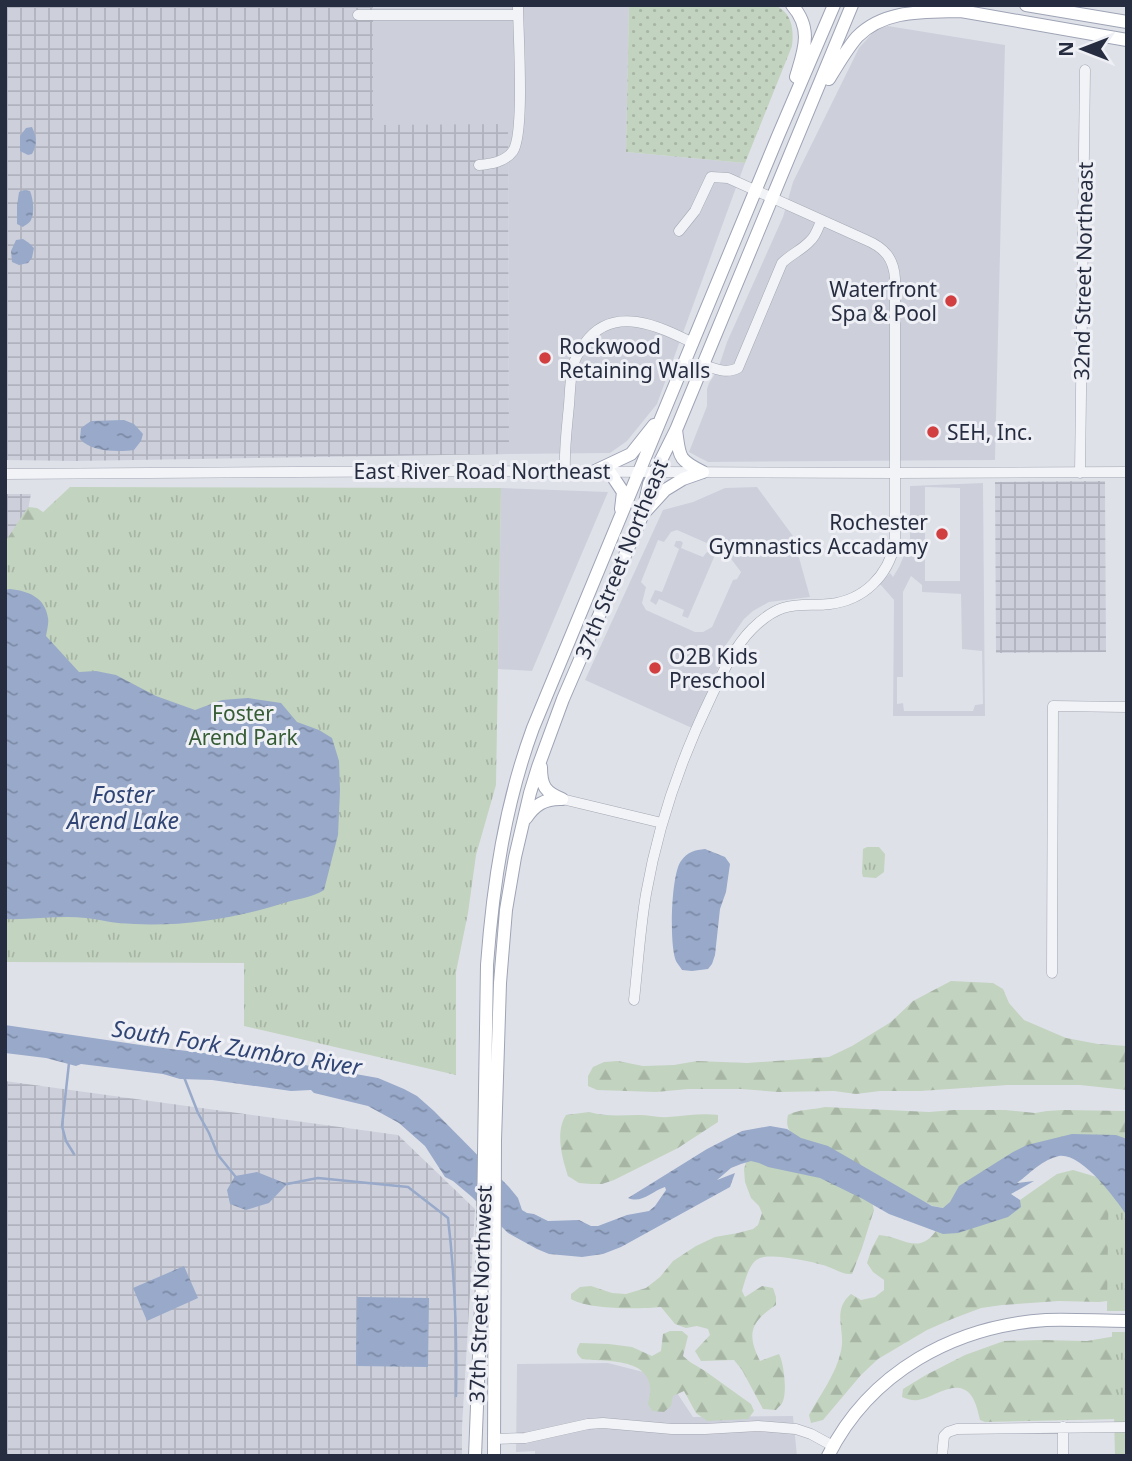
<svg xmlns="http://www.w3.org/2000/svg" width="1132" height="1461" viewBox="0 0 1132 1461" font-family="'Noto Sans',sans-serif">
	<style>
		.built { fill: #cdd0db; fill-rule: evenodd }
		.industrial { fill: url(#industrial-grid) }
		.grass { fill: url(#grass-dots) }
		.forest { fill: url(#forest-firs) }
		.park { fill: url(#park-tufts) }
		.water { fill: url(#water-ripples) }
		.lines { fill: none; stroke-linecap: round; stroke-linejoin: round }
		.stream { stroke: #98a9ca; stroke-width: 2.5 }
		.minor-casing { stroke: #a4a7b3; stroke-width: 11 }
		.major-casing { stroke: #9ea4b5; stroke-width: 14 }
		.minor { stroke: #f1f3f7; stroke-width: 10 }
		.major { stroke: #fff; stroke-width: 12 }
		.poi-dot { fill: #d23f41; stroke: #eef0f6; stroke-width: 2.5 }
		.labels { text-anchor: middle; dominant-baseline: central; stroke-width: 6; stroke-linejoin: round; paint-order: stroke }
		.street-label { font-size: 21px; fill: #272d40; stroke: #eef0f6 }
		.poi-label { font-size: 21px; fill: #272d40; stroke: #eef0f6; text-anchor: start }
		.park-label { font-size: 21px; fill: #365c34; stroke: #eef0f6 }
		.water-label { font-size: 23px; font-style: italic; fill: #304575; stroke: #eef0f6 }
	</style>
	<defs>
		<pattern id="industrial-grid" width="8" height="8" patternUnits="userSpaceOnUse" patternTransform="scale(1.75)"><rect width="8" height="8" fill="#cdd0db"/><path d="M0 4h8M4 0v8" fill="none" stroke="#b0b3bd"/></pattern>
		<pattern id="grass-dots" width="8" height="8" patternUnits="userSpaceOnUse" patternTransform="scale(1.75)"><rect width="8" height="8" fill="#c2d3bf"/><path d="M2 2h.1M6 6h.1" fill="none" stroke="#a7b5a5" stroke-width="1.8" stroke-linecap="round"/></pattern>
		<pattern id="forest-firs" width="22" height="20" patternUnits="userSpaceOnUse" patternTransform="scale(1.75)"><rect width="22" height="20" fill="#c2d3bf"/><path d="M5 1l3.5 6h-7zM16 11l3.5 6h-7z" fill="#a7b5a5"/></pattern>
		<pattern id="park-tufts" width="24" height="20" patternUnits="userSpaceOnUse" patternTransform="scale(1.75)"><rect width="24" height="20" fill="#c2d3bf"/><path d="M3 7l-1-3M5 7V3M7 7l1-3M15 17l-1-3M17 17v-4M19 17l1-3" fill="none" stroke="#a7b5a5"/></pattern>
		<pattern id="water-ripples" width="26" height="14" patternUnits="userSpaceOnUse" patternTransform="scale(1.75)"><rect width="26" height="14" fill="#98a9ca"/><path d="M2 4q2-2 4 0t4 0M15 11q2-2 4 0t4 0" fill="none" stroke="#7c8aa5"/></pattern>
	</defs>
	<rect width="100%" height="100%" fill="#dfe1e9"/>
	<path class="built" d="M373 5H629L626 152 745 163 657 404 627 441 610 453 509 454 508 125H373Z
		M888 26 1005 45 995 460 708 462 700 458 689 452 707 406V389L709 383 718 369 727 342 783 217 793 182 859 48 875 30Z
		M983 483 985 716H893L894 600 880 584 890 573 893 577 899 567 908 546 910 538V486ZM925 487 960 488V581H925ZM911 576 922 585V592L961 594 962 649 982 651 983 704 975 705 973 711H904L903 703 897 704V677H903V592Z
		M757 487 793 536 810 597 769 602 753 611 744 619 721 652 724 655 692 728 585 680 663 510 693 502 725 488ZM677 530 725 551 741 572 737 579 733 580 712 627 703 632H695L646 610 642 603 646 587 641 582 658 540 664 542 671 532Z
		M501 488 608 492 532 671 498 669Z
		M676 541H681L683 543 681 548 703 557 707 552 715 555 688 618 682 616 684 610 659 599 656 605 650 601 655 590 662 592 679 549 674 546Z
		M608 1363 667 1378 693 1417 793 1416 797 1456H535V1451L516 1452 517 1364Z"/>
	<path class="industrial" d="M5 5H373V125L508 124 509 454 75 461 5 460Z
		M1105 481 1106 652 996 653 995 482Z
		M5 494H31L24 530 5 553Z
		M5 1081 398 1135 475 1209 462 1427V1456H5Z"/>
	<path class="grass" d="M629 5H775C792 13 794 29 792 46L745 163 626 152Z"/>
	<path class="forest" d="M28 507 37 508 43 512 5 590V542Z
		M951 981 993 983 1003 989 1009 1003 1024 1020 1066 1038 1098 1044 1127 1046V1090L1080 1085H1008L920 1091H880L856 1094 834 1091 778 1092 741 1089H688L656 1092 597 1090 588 1086V1076L593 1067 604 1062 618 1061 643 1066 674 1065 697 1061 747 1063 829 1057 852 1046 891 1022 913 1001Z
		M825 1107 929 1112 954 1110H1005L1035 1113 1047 1111 1063 1110 1127 1111V1143L1085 1137 953 1206 943 1208 933 1206 798 1141C790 1132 785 1128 788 1115 799 1109 812 1110 825 1107Z
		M589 1112C607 1117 622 1115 639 1115 649 1115 658 1118 668 1117 685 1116 701 1113 718 1115V1122L678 1148 614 1180 602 1184H591L579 1183 568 1176C562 1158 555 1132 566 1115Z
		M750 1149 871 1198 874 1210 862 1248 852 1274C842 1275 836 1269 826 1266 815 1262 770 1253 760 1258 749 1262 745 1281 742 1291L745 1297 762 1286 773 1288 776 1297V1305C751 1322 746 1333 760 1361L779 1354C784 1363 787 1391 783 1401 782 1405 779 1406 776 1410L763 1409 742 1370 734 1360 701 1361 695 1351 710 1335 708 1329 697 1326 686 1328 675 1324 661 1307C640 1309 589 1310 571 1299V1294L580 1287 591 1286 612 1293 626 1294 646 1288 660 1277 673 1261 696 1246 715 1237 738 1233 753 1229 758 1225 762 1213 759 1206 751 1198 745 1182 744 1169Z
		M1073 1170 1100 1178 1113 1196 1115 1300 1099 1302 1059 1301 1002 1305 981 1308 952 1319 927 1330 878 1359 861 1375 823 1420 811 1423 809 1415C820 1395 836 1374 841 1351 846 1330 831 1311 851 1294L861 1300 875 1297 884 1290V1280L873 1272 867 1263 872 1248 879 1235C905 1237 919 1257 938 1228L1016 1206 1020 1200 1057 1174Z
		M670 1331H682L688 1336 683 1356 690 1362 705 1371 751 1404 754 1411 748 1419 707 1421 696 1413 684 1391 673 1396 671 1406 664 1412 652 1411 648 1404C649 1399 651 1392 650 1387 647 1357 603 1362 582 1359 575 1353 576 1350 580 1343L609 1344 632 1347 652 1356 661 1351 663 1334Z
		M1116 1336 1119 1419 985 1422 980 1420C978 1412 976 1401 970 1394 955 1378 934 1398 918 1400 913 1401 907 1399 902 1397L903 1389 926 1375 965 1355 1004 1341 1041 1340 1087 1341Z"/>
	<path class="park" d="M70 487 501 488 496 785 476 855 468 913 456 972V1075L244 1026V963L5 962V553L24 530Z
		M867 847H879L885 854 884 872 876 878 863 877 862 873 863 849Z
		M1109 1160 1127 1188V1311H1107Z
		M1112 1332H1127V1456H1115Z"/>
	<path class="water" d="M32 127C37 137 37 145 32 154L28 155 20 151V136L26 128Z
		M24 190 30 191C33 198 35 212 31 220 30 223 25 225 23 227L17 224V206L19 192Z
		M23 239 29 243 34 248 32 258 28 263 19 265 12 262 11 251 16 240Z
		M124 420 134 424 143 434 141 441 134 450C118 452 91 452 80 439L81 428 91 421Z
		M10 589C28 591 45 597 48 618 49 623 47 630 46 636L79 672 96 671 116 675 156 696 195 710 222 700 248 698 281 703 297 722 319 730 332 738 339 761 340 790 338 835 324 890C313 897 297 899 284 903 230 920 174 928 118 923 108 922 97 919 86 918 60 915 32 920 5 919V590Z
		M705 849 725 857 730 864 726 892 720 909 715 955 712 964 708 969 692 971 682 970C681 968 677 963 676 961 669 945 671 874 681 861 687 852 695 850 705 849Z
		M5 1025 154 1047 305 1065 378 1078 404 1089 417 1096 434 1111 509 1187 518 1198 522 1210 527 1213 534 1214 548 1221 579 1220 591 1226H598L627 1215 649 1211 655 1206 666 1190 665 1187C652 1191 642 1204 628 1198L707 1149 742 1131 770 1126 787 1129 801 1138 828 1146 932 1206 943 1208 950 1202 959 1186 1013 1152 1027 1145 1072 1134 1116 1135 1127 1139V1216C1115 1198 1082 1153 1059 1156 1043 1159 1029 1174 1017 1183L1034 1181 1011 1194 1020 1200 1021 1207 1008 1217 958 1233 943 1234 889 1214 863 1199 820 1178 768 1167 759 1163 751 1161 741 1164 731 1168 717 1180 735 1173 730 1187 621 1247 603 1254 582 1257 549 1254 537 1249 508 1233 472 1197 453 1181 445 1177 425 1146 399 1123 368 1106 314 1093 311 1090 291 1091 212 1080 180 1079 163 1074 81 1064 76 1066 46 1058 5 1053Z
		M257 1172 287 1184 269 1203 246 1210 230 1204 227 1190 235 1176Z
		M184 1266 198 1298 147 1321 133 1288Z
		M357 1297 429 1298 428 1367 356 1366Z"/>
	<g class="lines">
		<path class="stream" d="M69 1063 62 1126 66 1141 74 1154
			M184 1077 198 1113 209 1133 218 1155 235 1176
			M287 1184 318 1178 408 1187 448 1218C455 1277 457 1336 456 1396
			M5 1449 7 1456"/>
		<g class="minor-casing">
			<path id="minor" d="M358 15H518
				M479 165C491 164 505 162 513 151 525 133 518 32 518 5
				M703 365C715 369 727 374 738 368L782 263C791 254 802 250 810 241 816 236 818 228 821 221
				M565 471C564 449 567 427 569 405 570 393 570 379 573 367 574 359 580 350 585 343 613 304 659 326 693 343
				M1080 473 1085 70
				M5 474 463 471 895 473 1127 472
				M562 799 662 823
				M1052 973 1053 706 1127 707
				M634 1000C638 964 640 929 646 894 658 825 681 759 711 697 722 674 734 647 752 629 761 620 771 612 783 608 798 603 815 606 830 604 864 600 888 576 895 543V279C894 259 885 248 866 240L728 178 711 177 695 211 679 231
				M493 1439 525 1438 588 1424 603 1423 672 1429H705L758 1426 796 1429 811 1434 833 1446
				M942 1456 944 1436 948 1432 957 1429 1127 1427
				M1063 1456V1427"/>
		</g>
		<g class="major-casing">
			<path id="major" d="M792 5C813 29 804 50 796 77
				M1026 5 1127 22
				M955 10 1127 40
				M829 79C838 64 846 50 857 37 884 9 925 12 961 11
				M676 430C680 457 677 459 703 472
				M595 471 631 454 654 425
				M609 471 623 492 621 509
				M644 513 665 490 683 479 703 472
				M541 767C541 786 545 792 562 799
				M526 818C535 805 544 799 560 799
				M475 1456 482 1281 487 965C493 884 505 804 533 728L778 136 834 5
				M494 1456 495 1140 500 983 506 910 515 857 530 793 538 767 563 699 642 516 649 484 676 430 852 5
				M828 1456C870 1372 954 1326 1046 1320 1073 1319 1100 1321 1127 1321"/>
		</g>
		<use href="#minor" class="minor"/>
		<use href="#major" class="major"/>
	</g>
	<g class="poi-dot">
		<circle cx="951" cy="301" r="7"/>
		<circle cx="545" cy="358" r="7"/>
		<circle cx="933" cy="432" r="7"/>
		<circle cx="942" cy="534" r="7"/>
		<circle cx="655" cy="668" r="7"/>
	</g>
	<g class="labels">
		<g class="street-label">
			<text transform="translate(1083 271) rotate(-89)">32nd Street Northeast</text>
			<text x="482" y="471">East River Road Northeast</text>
			<text transform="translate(621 559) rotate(-68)">37th Street Northeast</text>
			<text transform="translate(480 1294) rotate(-88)">37th Street Northwest</text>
		</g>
		<g class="poi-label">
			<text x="937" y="289" text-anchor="end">Waterfront<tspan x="937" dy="24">Spa &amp; Pool</tspan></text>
			<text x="559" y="346">Rockwood<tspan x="559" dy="24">Retaining Walls</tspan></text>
			<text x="947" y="432">SEH, Inc.</text>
			<text x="928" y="522" text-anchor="end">Rochester<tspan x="928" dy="24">Gymnastics Accadamy</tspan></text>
			<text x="669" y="656">O2B Kids<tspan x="669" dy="24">Preschool</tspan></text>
		</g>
		<g class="park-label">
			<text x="243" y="713">Foster<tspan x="243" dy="24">Arend Park</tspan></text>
		</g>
		<g class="water-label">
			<text x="123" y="794">Foster<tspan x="123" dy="26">Arend Lake</tspan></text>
			<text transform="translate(237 1047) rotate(9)">South Fork Zumbro River</text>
		</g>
	</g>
	<rect width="1132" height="1461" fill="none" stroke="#272d40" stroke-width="14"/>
	<g transform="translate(1083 49) rotate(270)" stroke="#eef0f6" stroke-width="5" paint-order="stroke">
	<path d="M0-5L12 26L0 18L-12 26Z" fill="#272d40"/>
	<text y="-10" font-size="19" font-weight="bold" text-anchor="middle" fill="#272d40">N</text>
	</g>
</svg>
